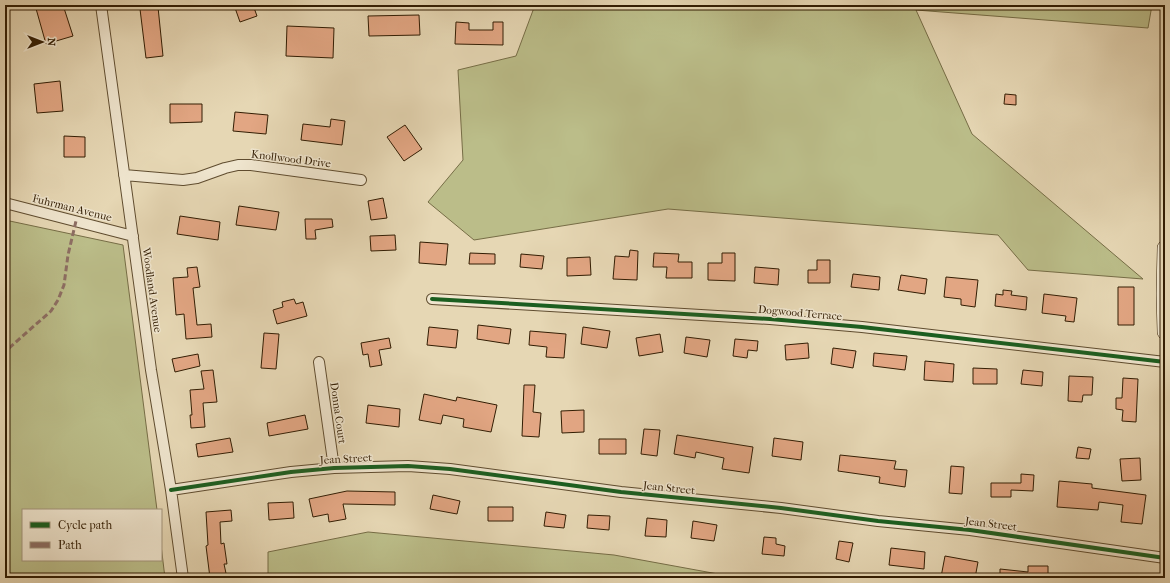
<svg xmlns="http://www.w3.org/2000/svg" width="1170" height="583" viewBox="0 0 1170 583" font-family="'IM FELL French Canon',serif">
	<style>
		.green { fill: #bbbd89; stroke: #766d46 }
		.building { fill: #e2a683; stroke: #321d03 }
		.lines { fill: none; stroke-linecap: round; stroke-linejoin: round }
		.minor-casing { stroke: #5f4c2f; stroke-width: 12 }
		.secondary-casing { stroke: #321d03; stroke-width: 16 }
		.minor { stroke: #efe5ce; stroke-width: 10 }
		.secondary { stroke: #efe5ce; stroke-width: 15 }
		.quiet { stroke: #8d6e63; stroke-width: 3; stroke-dasharray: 6 3; stroke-linecap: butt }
		.cycleway-casing { stroke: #efe5ce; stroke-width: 6 }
		.cycleway { stroke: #1b5e20; stroke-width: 4 }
		.labels { text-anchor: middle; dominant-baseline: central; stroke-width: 3; stroke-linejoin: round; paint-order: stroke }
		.street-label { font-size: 11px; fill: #321d03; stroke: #efe5ce }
	</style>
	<rect width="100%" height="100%" fill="#e6d7b4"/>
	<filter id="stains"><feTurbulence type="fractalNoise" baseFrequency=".005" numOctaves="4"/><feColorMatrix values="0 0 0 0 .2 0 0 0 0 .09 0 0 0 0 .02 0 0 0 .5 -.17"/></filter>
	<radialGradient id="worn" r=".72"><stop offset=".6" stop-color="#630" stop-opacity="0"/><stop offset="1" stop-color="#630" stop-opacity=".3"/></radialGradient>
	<path class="green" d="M535 5H1152L1148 28 916 10 972 134 1143 279 1028 270 998 235 668 209 474 240 428 202 463 160 458 70 516 56Z
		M5 220 123 245 157 510H23V560H161V545L165 578H5Z
		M368 532 614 555 740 578H268V552Z"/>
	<path class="building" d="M35 5H63L73 36 46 44Z
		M234 5H253L257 16 240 22Z
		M158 7 163 56 146 58 140 9Z
		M419 15 420 35 369 36 368 16Z
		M456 22 469 23V30H493V22H503V45L455 44Z
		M287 26 334 28 333 58 286 56Z
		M60 81 63 111 37 113 34 84Z
		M1005 94 1016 95V105L1004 104Z
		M170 104H202V122L170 123Z
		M235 112 268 115 266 134 233 131Z
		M331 119 345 121 342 145 301 140 303 124 330 127Z
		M405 125 422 149 404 161 387 137Z
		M64 136 85 137V157H64Z
		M383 198 387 218 371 220 368 201Z
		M239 206 279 212 276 230 236 225Z
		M180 216 220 222 218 240 177 234Z
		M305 219H332L333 227 315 230 316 239H306Z
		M395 235 396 250 371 251 370 236Z
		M420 242 448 244 446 265 419 263Z
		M630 250 638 251 637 280 613 279 615 256 629 257Z
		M470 253 495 254V264H469Z
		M654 253 679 254 678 262H692V278H666L667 267H653Z
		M722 253H735V281L708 280V263H722Z
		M521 254 544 256 542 269 520 267Z
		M590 257 591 275 567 276V258Z
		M817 260H830V283H808V270H817Z
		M197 267 200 287 193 288 197 325 211 324 212 337 186 339 184 314 176 315 173 278 188 277 187 268Z
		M755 267 779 269 778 285 754 283Z
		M853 274 880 277 879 290 851 287Z
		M901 275 927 279 925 294 898 290Z
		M946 277 978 280 975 307 961 305V299L944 297Z
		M1118 287H1134V325H1118Z
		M1003 290 1012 291 1011 295 1027 297 1026 310 995 306 996 294 1003 295Z
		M1044 294 1077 298 1074 322 1065 321 1066 316 1042 313Z
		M294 299 296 304 303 302 307 316 277 324 273 310 283 307 282 302Z
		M478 325 511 329 509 344 477 339Z
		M429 327 458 330 456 348 427 345Z
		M583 327 610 331 607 348 581 344Z
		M530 331 566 334 564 358 546 357 547 347 529 345Z
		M264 333 279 334 276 369 261 368Z
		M660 334 663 352 639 356 636 338Z
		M686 337 710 340 707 357 684 353Z
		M389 338 391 348 379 350 382 365 370 367 368 354 363 355 361 343Z
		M735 339 758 341 757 351 748 350 747 358 733 356Z
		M808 343 809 358 786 360 785 345Z
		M833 348 856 351 853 368 831 364Z
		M874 353 907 356 905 370 873 366Z
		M198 354 200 366 175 372 172 359Z
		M925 361 954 364 953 382 924 380Z
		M973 368 997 369V384H973Z
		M213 370 217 402 203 403 205 427 191 428 190 415H192L190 390 204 389 201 371Z
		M1023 370 1043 372 1042 386 1021 384Z
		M1069 376 1093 377 1092 395H1083L1082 402 1068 401Z
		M1123 378 1138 379 1136 422 1122 421 1123 410 1116 409V398H1122Z
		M524 385H535L533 412 541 413 539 437 522 436Z
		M424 394 456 401 457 397 497 405 491 432 463 427 464 419 443 415 441 424 419 420Z
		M368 405 400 409 399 427 366 423Z
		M584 410V432L562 433 561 411Z
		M305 415 308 429 269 436 267 423Z
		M644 429 660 430 657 456 641 454Z
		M677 435 753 447 749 473 722 469 724 458 696 452 695 458 674 454Z
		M230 438 233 452 198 457 196 444Z
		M774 438 803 442 801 460 772 456Z
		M599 439H626V454H599Z
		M1078 447 1091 449 1089 459 1076 458Z
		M840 455 896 461 894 469 907 470 905 487 879 483 880 477 838 471Z
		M1140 458 1141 480 1122 481 1120 459Z
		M951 466 964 467 962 494 949 493Z
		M1021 474 1034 475 1033 491 1011 490V497H991V483H1021Z
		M1059 481 1092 484V488L1146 495 1142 524 1121 522 1123 505 1099 502 1098 510 1057 507Z
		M347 491 395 492V505L343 504 346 519 329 522 328 514 313 517 309 499Z
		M433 495 460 501 457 514 430 509Z
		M293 502 294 518 269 520 268 503Z
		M488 507H513V521H488Z
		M231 510 232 521 220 522 221 544 224 543 227 564H224L227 578H210L206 546 208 545 206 512Z
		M546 512 566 515 564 528 544 526Z
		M588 515 610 516 609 530 587 528Z
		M647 518 667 520 666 537 645 536Z
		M693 521 717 525 714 541 691 538Z
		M764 537 776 538V544L785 546 784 556 762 554Z
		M839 541 853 543 849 562 836 559Z
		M891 548 925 552 924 569 889 565Z
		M945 556 978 562 975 578 941 577Z
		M1028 566H1048V578H1000V569L1028 572Z"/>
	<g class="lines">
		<g class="minor-casing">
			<path id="minor" d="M101 5 151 370 171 490 183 578
				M124 175 183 180 197 178 225 168 238 165H251L361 180
				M5 203 133 236
				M432 299 770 319 862 327 1165 362
				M319 362 334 468
				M171 490 291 472 334 468 408 466 450 469 621 492 781 508 878 521 970 530 1165 558"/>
		</g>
		<g class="secondary-casing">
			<path id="secondary" d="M1165 248 1164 294 1165 332"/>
		</g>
		<use href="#minor" class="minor"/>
		<use href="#secondary" class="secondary"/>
		<path class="quiet" d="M5 356 8 349 51 311 58 300 64 285 68 255 76 221"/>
		<g class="cycleway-casing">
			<path id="cycleway" d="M432 299 770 319 862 327 1165 362
				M171 490 291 472 334 468 408 466 450 469 621 492 781 508 878 521 970 530 1165 558"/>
		</g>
		<use href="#cycleway" class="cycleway"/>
	</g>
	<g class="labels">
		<g class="street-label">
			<text transform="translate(291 159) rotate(7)">Knollwood Drive</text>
			<text transform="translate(72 208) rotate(14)">Fuhrman Avenue</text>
			<text transform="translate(152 290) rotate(82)">Woodland Avenue</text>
			<text transform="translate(800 313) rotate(5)">Dogwood Terrace</text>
			<text transform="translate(338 413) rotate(82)">Donna Court</text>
			<text transform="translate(346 459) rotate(-3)">Jean Street</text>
			<text transform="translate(669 488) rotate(6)">Jean Street</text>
			<text transform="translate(991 524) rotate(7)">Jean Street</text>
		</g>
	</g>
	<rect width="1170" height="583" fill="none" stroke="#e6d7b4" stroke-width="20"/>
	<rect x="6" y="6" width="1158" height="571" fill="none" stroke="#321d03" stroke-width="2"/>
	<rect x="10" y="10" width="1150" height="563" fill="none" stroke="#321d03"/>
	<rect x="22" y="509" width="140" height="52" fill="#efe5ce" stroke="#a3957d"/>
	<rect x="30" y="522" width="20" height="6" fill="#1b5e20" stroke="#a3957d"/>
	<text x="58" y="529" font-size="12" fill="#321d03">Cycle path</text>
	<rect x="30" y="542" width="20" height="6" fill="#8d6e63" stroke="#a3957d"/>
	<text x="58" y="549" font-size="12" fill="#321d03">Path</text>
	<g transform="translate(42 42) rotate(90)" stroke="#efe5ce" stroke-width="3" paint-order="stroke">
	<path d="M0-3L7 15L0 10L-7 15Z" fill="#321d03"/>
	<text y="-6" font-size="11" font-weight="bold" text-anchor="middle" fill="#321d03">N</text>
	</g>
	<rect width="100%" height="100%" filter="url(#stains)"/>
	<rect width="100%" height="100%" fill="url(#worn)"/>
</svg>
